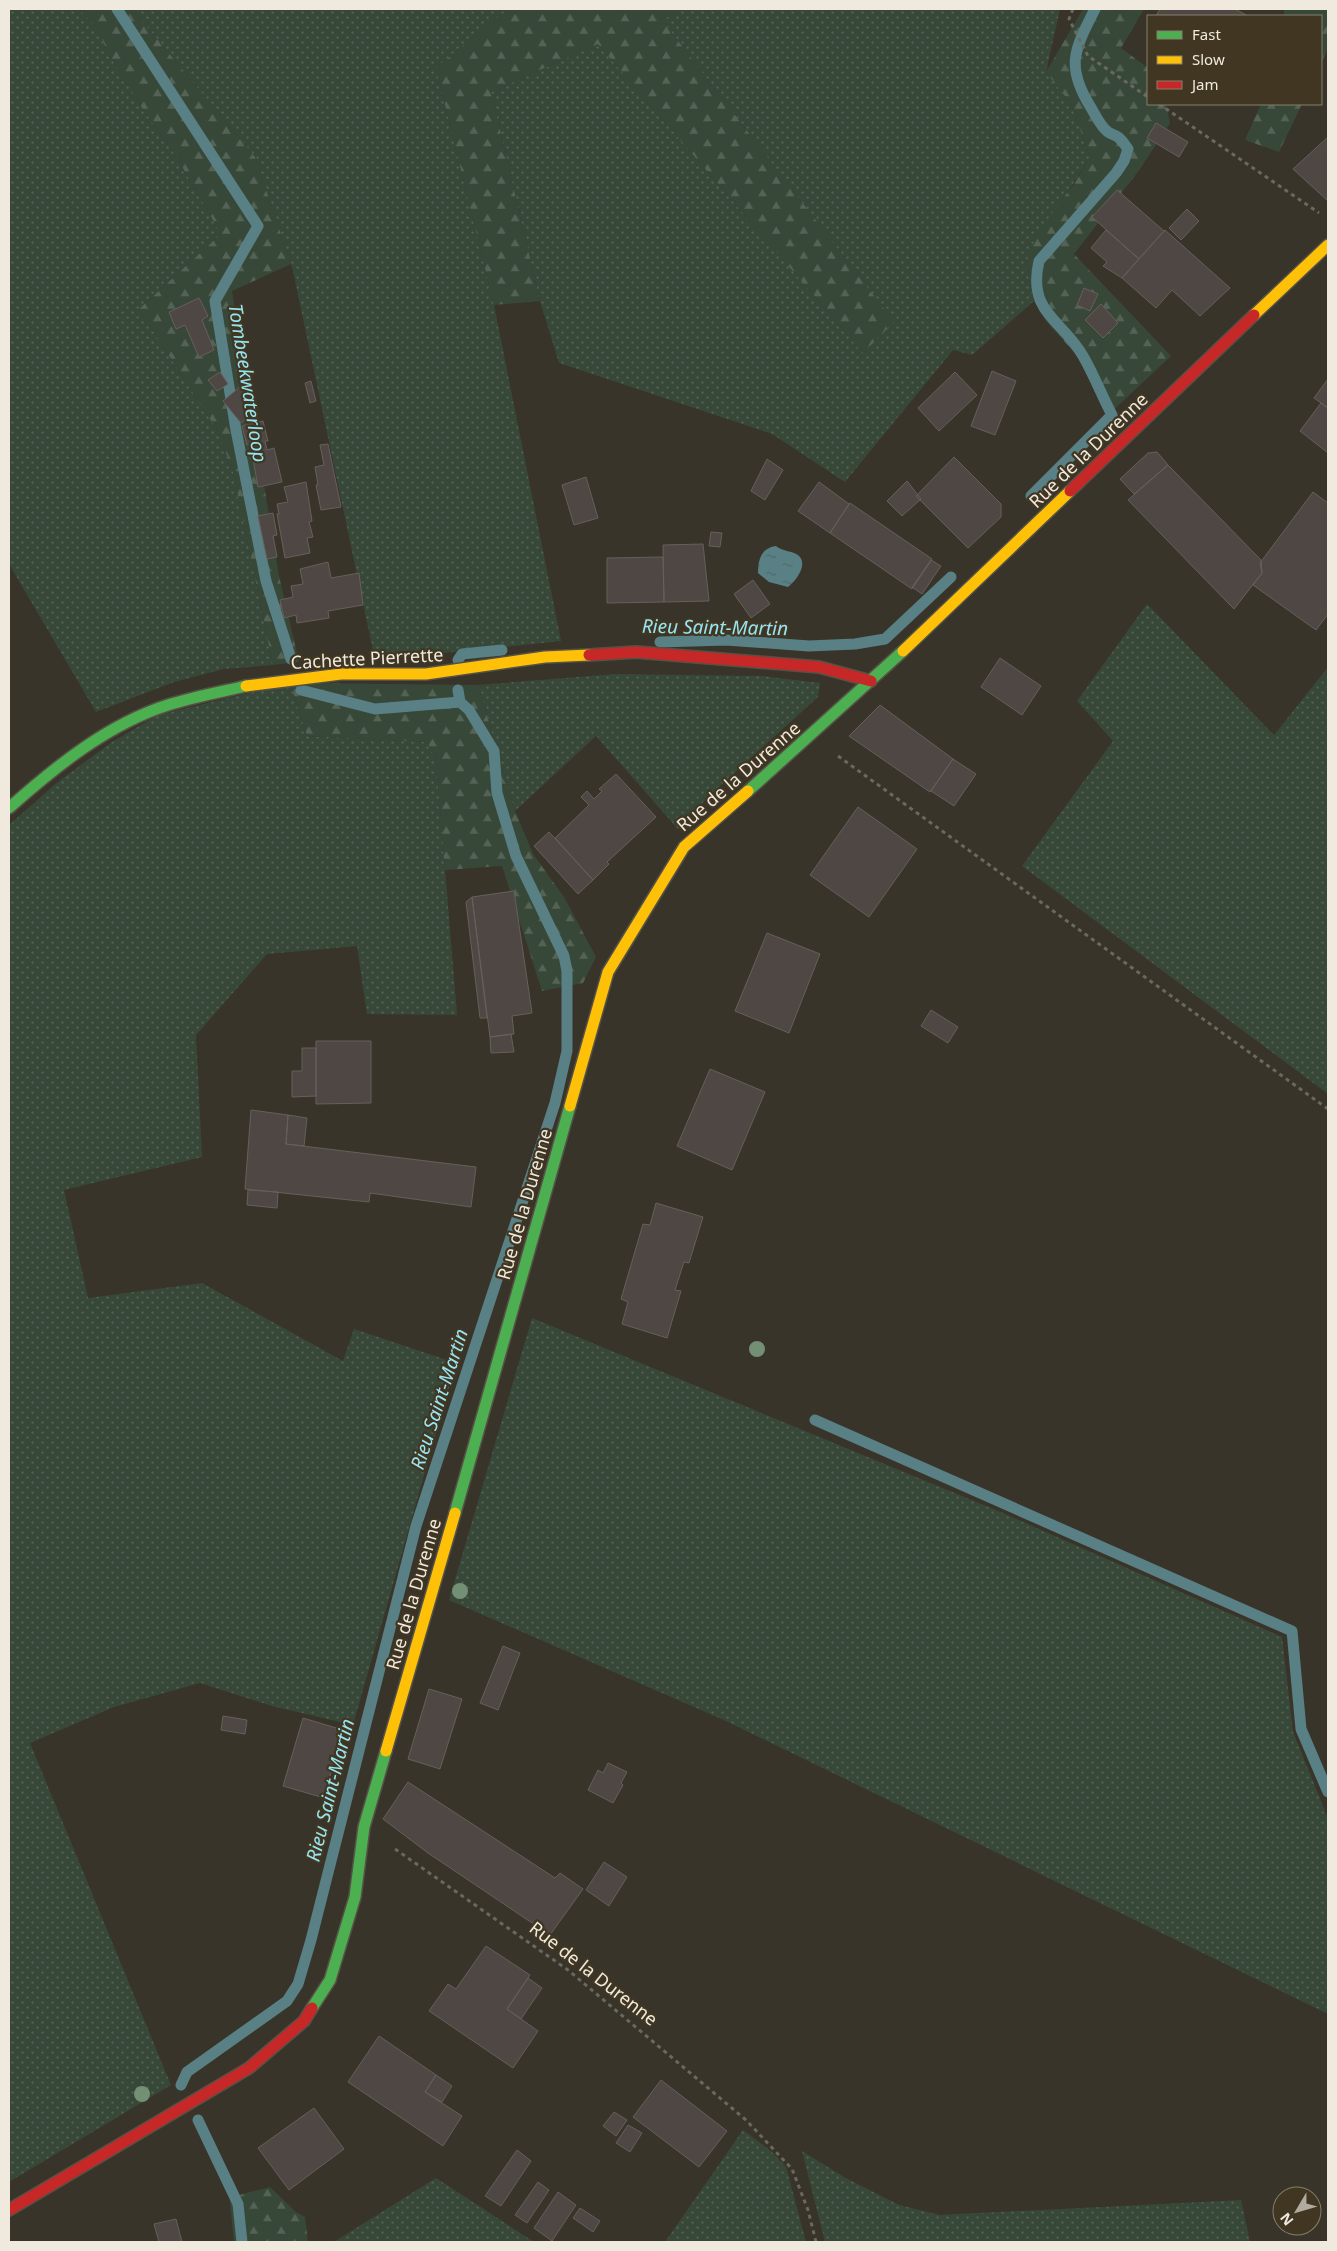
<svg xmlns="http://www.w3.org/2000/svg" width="1337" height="2251" viewBox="0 0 1337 2251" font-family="'Noto Sans',sans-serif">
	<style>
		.grass { fill: url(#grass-dots) }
		.forest { fill: url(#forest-firs) }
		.water { fill: url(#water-ripples) }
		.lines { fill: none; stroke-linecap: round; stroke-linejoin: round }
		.stream { stroke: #598085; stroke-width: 11 }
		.building { fill: #4e4743; stroke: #675f5c }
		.fast-casing { stroke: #565147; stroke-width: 14 }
		.slow-casing { stroke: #565147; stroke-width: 14 }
		.jam-casing { stroke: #565147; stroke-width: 14 }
		.path { stroke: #6b6860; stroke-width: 3; stroke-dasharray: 4 4; stroke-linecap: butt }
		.fast { stroke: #4caf50; stroke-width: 11 }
		.slow { stroke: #ffc107; stroke-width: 11 }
		.jam { stroke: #c62828; stroke-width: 11 }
		.tree { fill: #738f74 }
		.labels { text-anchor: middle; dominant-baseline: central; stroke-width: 4.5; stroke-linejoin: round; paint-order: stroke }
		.street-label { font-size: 18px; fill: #f0eade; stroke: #403622 }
		.water-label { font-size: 19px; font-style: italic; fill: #96e4f1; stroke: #403622 }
	</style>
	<defs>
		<pattern id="grass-dots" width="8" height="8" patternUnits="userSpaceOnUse" patternTransform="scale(1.25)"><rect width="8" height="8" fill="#374839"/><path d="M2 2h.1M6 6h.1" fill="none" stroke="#546355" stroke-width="1.8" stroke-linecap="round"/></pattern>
		<pattern id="forest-firs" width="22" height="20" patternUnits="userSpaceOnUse" patternTransform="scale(1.25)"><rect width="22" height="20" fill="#374839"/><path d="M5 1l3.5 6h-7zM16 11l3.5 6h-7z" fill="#546355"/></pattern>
		<pattern id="water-ripples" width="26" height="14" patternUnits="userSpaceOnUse" patternTransform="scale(1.25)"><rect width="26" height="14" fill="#598085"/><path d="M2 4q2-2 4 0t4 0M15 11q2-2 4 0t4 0" fill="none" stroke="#52696b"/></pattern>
	</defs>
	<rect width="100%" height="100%" fill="#393429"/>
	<path class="grass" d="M9 9H79L96 27 110 56 140 105 176 156 221 234 139 309 217 430 233 471 273 665 224 669 174 682 96 712 9 564Z
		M132 9H513L500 15 436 68 494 305 561 641 375 660 293 271 255 157Z
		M684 9H1060L1046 72 1071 104 1090 157 1025 260 1034 301 972 355 953 350 845 482 772 434 559 363 540 301 491 92 598 44 863 353 893 321 661 19Z
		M1147 604 1274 735 1328 667V1094L1022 866 1113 741 1077 701Z
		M616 674 761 676 820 683 818 697 710 795 678 829 596 736 515 811 478 685Z
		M290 683 307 736 427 742 436 760 457 1015 367 1014 357 946 267 954 196 1035 202 1157 64 1190 88 1298 202 1283 343 1361 354 1329 456 1363 353 1725 272 1706 200 1683 114 1707 30 1743 171 2085 9 2182V825L59 781 112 742 158 715Z
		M532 1318 1003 1513 1282 1637 1293 1732 1328 1818V2014L726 1721 449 1600Z
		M743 2130 771 2151 786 2167 806 2242H665Z
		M802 2151 844 2177 899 2205 940 2215 1241 2200 1250 2242H825Z
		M436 2178 534 2242H334Z"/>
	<path class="forest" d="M79 9H132L255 157 291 264 232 291 279 576 299 662 273 665 233 471 217 430 139 309 221 234 176 156 140 105 110 56 96 27Z
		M513 9H684L662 20 894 322 863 353 598 44 491 92 540 301 494 305 436 68 500 15Z
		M1083 9H1144L1121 48 1148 68V104H1166L1170 123 1140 169 1074 254 1171 356 1107 416 1078 357 1046 321 1034 301 1025 260 1041 228 1074 184 1090 157 1071 104 1046 72Z
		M1283 9H1328V47L1321 64V16H1285Z
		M1261 104H1302L1279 152 1245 140Z
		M290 683 478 685 515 811 533 854 564 897 596 957 583 983 542 991 502 866 445 870 436 760 427 742 307 736Z
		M270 2187 296 2212 305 2217 308 2242H234L230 2203 239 2195Z"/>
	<path class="water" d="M776 546C782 551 792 551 798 555 809 564 796 581 788 587L769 582 758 573C758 560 761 548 776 546Z"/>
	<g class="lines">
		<path class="stream" d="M117 9 258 226 215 301 236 430 266 581 291 659
			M1031 496 1112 415C1102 396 1094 375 1083 356 1062 319 1027 313 1039 261L1116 173 1124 161 1128 149C1125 145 1122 140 1118 137 1115 135 1111 134 1108 132 1100 126 1095 114 1090 106 1065 65 1075 49 1095 9
			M660 642 726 640 809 646 855 644 885 639 951 577
			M458 660 462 654 502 650
			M301 690 375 709 460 702
			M815 1420 1292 1631 1301 1729 1328 1792
			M181 2085 187 2072 287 2001 298 1984 311 1940 416 1526 555 1103 567 1051V971L564 956 516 856 497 793 494 751 469 710 460 702 458 690
			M198 2120 238 2204 242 2242"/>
	</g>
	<path class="building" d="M1160 9H1235L1248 16H1156Z
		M1156 123 1188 142 1179 157 1147 138Z
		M1328 137V201L1293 169Z
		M1117 190 1164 231 1139 259 1092 217Z
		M1187 209 1199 221 1181 240 1169 228Z
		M1106 230 1139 259 1122 278 1103 266 1107 262 1091 248Z
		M1165 230 1230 288 1200 316 1172 290 1156 308 1122 278Z
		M1084 288 1098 294 1090 311 1077 305Z
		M199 298 208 316 202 320 214 350 199 357 185 325 176 329 169 312Z
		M1101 304 1118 323 1103 338 1085 320Z
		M992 371 1016 381 995 435 971 426Z
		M220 372 228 384 217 391 208 380Z
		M955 372 977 395 939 431 918 408Z
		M1328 379V408L1314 398Z
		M311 381 316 401 310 403 305 383Z
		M241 386 246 392 243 395 256 411 241 423 223 401Z
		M1321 403 1328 408V453L1300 431Z
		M263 421 268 441H265L267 450 274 448 282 482 258 487 252 453 250 445H247L242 426Z
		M328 444 341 507 321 510 316 485H318L315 467 324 465 320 445Z
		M1157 452 1168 465 1134 494 1120 479 1148 453Z
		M954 457 1001 504V517L968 548 916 496Z
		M767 459 783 470 765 500 751 491Z
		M1168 465 1261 560 1262 573 1234 609 1128 500Z
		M586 477 598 518 574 525 562 485Z
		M907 481 921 499 902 516 887 501Z
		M306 482 312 521 309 522 313 537 307 538 310 553 285 558 277 514H279L277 504 288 502 284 487Z
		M819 482 849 504 830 533 798 511Z
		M1313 492 1328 503V614L1316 630 1253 585 1262 573 1260 563Z
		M850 503 932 559 912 589 830 533Z
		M273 513 277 535 273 536 277 557 267 559 258 516Z
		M711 532 722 533 720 547 709 546Z
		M703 544 709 601 664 602 663 545Z
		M663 557 664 602 607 603V558Z
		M931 560 941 566 922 594 912 587Z
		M328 562 331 578 359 573 363 605 328 611 329 618 297 623 296 615 284 618 280 600 293 597 291 586 303 584 300 569Z
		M753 580 770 604 751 618 734 594Z
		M1000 658 1041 686 1022 715 981 687Z
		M880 705 953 759 930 792 849 736Z
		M953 759 976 774 954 806 931 791Z
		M616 774 656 817 607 862 609 864 593 880 555 838 589 805 581 797 587 791 594 799 602 791 599 789Z
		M858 807 917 849 869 917 810 875Z
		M549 832 593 880 578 894 534 846Z
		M514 891 532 1013 512 1016 514 1034 490 1037 472 897Z
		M472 897 487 1018H480L466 902Z
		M767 933 820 954 789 1033 735 1011Z
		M931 1010 958 1027 948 1043 921 1026Z
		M511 1034 514 1052 491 1053 490 1037Z
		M316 1041H371V1103L316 1104Z
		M302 1048H316V1096L292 1097V1071H302Z
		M710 1069 765 1092 732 1170 677 1146Z
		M251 1110 288 1115 286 1144 476 1167 471 1207 370 1193 369 1202 245 1189Z
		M288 1115 307 1118 304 1146 286 1144Z
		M248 1190 278 1192 277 1208 247 1205Z
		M656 1203 703 1217 689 1263 684 1262 675 1290 681 1291 667 1338 622 1324 628 1302 621 1299 643 1224 650 1225Z
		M503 1646 520 1653 498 1710 480 1703Z
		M429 1689 462 1699 440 1769 408 1759Z
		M223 1716 247 1720 245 1734 221 1730Z
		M303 1718 343 1730 324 1798 283 1786Z
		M608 1763 627 1772 621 1783 623 1785 613 1803 588 1790 598 1770 603 1773Z
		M408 1782 555 1878 560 1873 583 1889 550 1935 428 1853 383 1819Z
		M604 1862 627 1877 609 1906 586 1890Z
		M486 1946 530 1975 507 2009 538 2031 513 2068 429 2011 448 1984 456 1989Z
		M528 1978 542 1988 521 2019 507 2009Z
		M379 2036 436 2075 425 2092 462 2116 443 2146 348 2082Z
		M436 2075 452 2086 442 2102 425 2092Z
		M661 2080 727 2131 699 2167 633 2117Z
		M314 2108 344 2149 289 2190 258 2148Z
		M614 2112 627 2120 616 2136 603 2126Z
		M628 2125 642 2133 630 2152 616 2143Z
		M517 2150 531 2161 501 2206 485 2196Z
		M538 2182 549 2190 527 2223 515 2215Z
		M558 2192 576 2205 552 2241 534 2228Z
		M580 2208 600 2221 593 2232 573 2218Z
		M176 2219 182 2242H159L154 2224Z"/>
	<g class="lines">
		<g class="fast-casing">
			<path id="fast" d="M748 791 903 651
				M9 808C55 767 108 724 168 705 193 697 220 692 246 686
				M455 1513 570 1106
				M312 2008 330 1980 355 1897 364 1827 386 1751"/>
		</g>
		<g class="slow-casing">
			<path id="slow" d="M1254 315 1328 245
				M903 651 1070 491
				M246 686 341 674H426L545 657 589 655
				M570 1106 608 972 684 847 748 791
				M386 1751 455 1513"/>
		</g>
		<g class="jam-casing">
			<path id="jam" d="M1070 491 1254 315
				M589 655 636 652 819 667 871 681
				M9 2210 249 2068 304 2021 312 2008"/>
		</g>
		<path class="path" d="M1073 9 1069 19 1088 56 1148 97
			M1159 104 1319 213
			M838 756 1328 1109
			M395 1849 568 1970 746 2120 792 2169 808 2210 816 2242"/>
		<use href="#fast" class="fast"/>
		<use href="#slow" class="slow"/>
		<use href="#jam" class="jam"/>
	</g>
	<g class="tree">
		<circle cx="757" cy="1349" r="8"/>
		<circle cx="460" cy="1591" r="8"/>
		<circle cx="142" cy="2094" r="8"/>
	</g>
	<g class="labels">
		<g class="street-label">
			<text transform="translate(1088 450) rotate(-44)">Rue de la Durenne</text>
			<text transform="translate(367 658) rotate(-3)">Cachette Pierrette</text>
			<text transform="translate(738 776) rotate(-41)">Rue de la Durenne</text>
			<text transform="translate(524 1204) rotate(-74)">Rue de la Durenne</text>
			<text transform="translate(413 1594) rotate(-74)">Rue de la Durenne</text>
			<text transform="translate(594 1973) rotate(38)">Rue de la Durenne</text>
		</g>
		<g class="water-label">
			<text transform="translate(248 383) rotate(81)">Tombeekwaterloop</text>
			<text transform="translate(715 627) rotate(1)">Rieu Saint-Martin</text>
			<text transform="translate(439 1399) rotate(-72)">Rieu Saint-Martin</text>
			<text transform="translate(330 1790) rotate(-76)">Rieu Saint-Martin</text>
		</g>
	</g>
	<rect width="1337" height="2251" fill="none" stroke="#f0eade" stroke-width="20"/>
	<rect x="1147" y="15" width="175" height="90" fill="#403622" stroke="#867e6d"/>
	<rect x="1157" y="31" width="25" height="8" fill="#4caf50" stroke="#867e6d"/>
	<text x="1192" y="40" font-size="15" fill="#f0eade">Fast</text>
	<rect x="1157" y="56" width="25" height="8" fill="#ffc107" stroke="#867e6d"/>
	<text x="1192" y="65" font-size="15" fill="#f0eade">Slow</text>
	<rect x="1157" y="81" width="25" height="8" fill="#c62828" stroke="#867e6d"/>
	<text x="1192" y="90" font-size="15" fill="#f0eade">Jam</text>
	<g transform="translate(1297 2211) rotate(232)"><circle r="24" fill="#403622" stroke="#867e6d"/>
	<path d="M0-4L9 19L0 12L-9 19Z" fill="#b0aa9f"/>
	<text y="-8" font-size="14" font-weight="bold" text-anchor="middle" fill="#f0eade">N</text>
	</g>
</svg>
